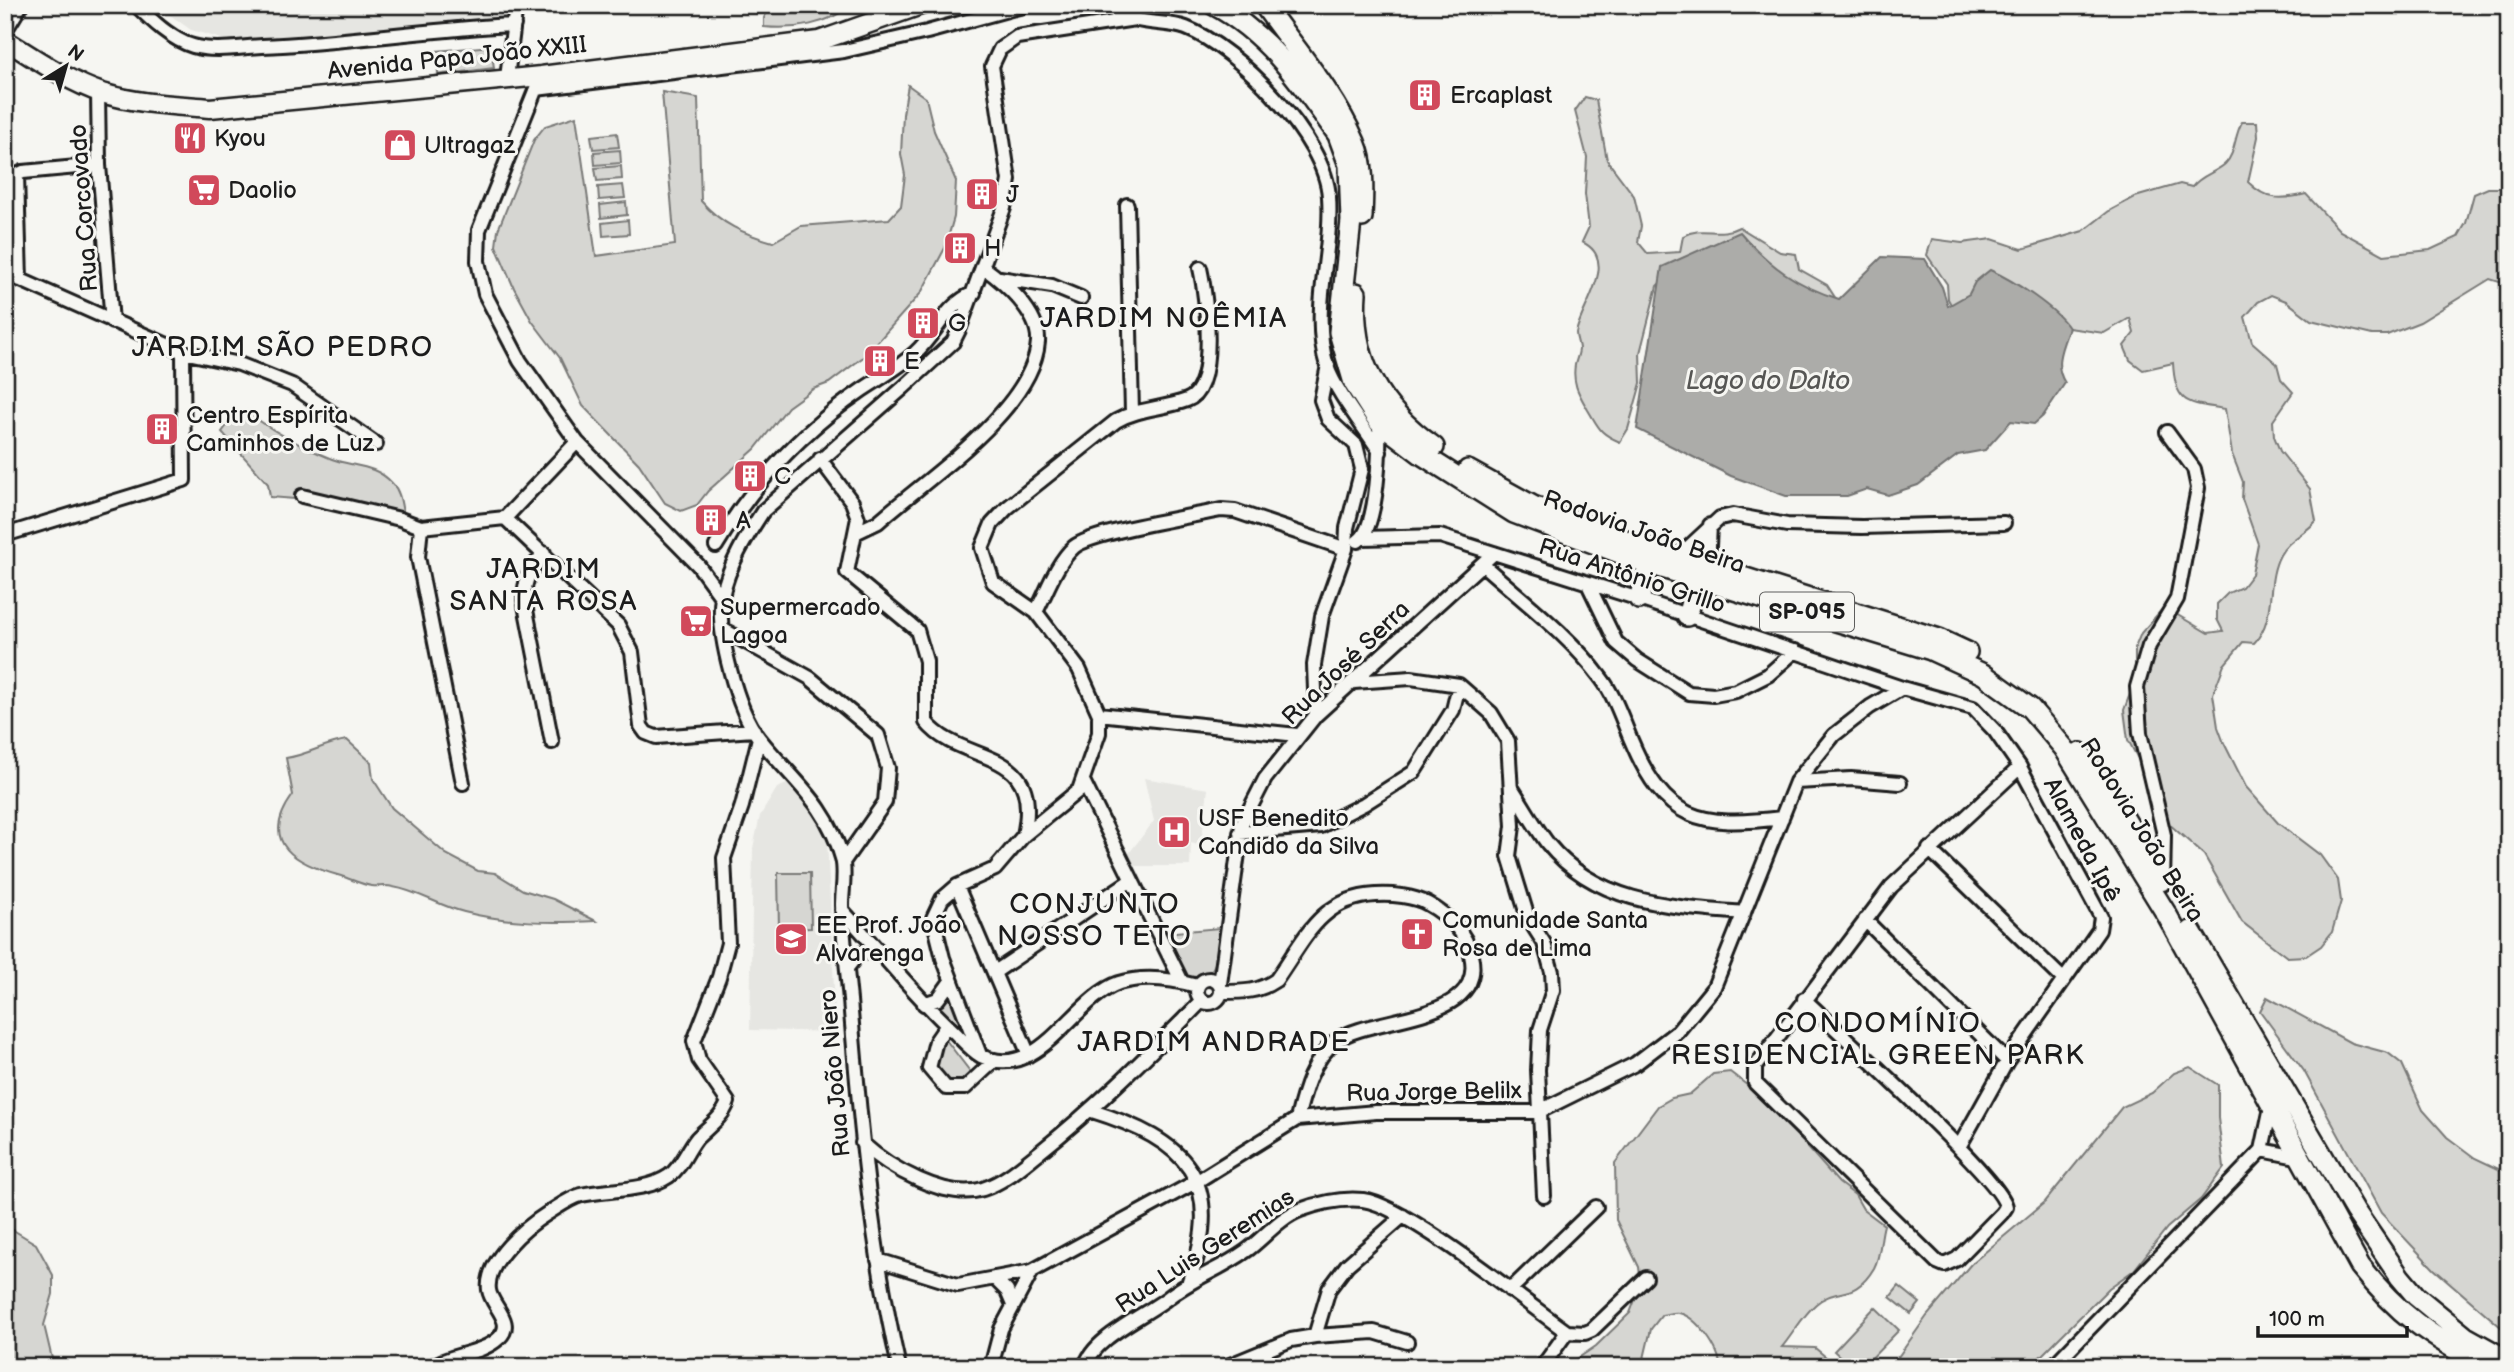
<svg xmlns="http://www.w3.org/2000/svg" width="2514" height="1372" viewBox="0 0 2514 1372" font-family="'Balsamiq Sans',sans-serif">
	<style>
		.built { fill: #e6e6e2 }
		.green { fill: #d6d6d2; stroke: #797977; stroke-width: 2 }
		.water { fill: #acaca9; stroke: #727271; stroke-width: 2 }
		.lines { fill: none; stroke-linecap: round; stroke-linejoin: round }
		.street-casing { stroke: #1c1c1c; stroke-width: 18 }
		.secondary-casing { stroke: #1c1c1c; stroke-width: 23 }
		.primary-casing { stroke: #1c1c1c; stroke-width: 24 }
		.street { stroke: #f6f6f2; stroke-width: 12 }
		.secondary { stroke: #f6f6f2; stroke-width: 18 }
		.primary { stroke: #f6f6f2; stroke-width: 19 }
		.labels { text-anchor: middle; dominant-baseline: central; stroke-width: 6; stroke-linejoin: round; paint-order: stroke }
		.shield { fill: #f6f6f2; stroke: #5d5d5c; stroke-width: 2 }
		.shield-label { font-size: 23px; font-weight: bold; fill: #1c1c1c }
		.street-label { font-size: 24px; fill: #1c1c1c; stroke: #f6f6f2 }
		.poi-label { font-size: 24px; fill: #1c1c1c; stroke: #f6f6f2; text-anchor: start }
		.water-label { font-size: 26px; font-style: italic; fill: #565654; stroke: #f6f6f2 }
		.quarter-label { font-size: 28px; letter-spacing: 2px; fill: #1c1c1c; stroke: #f6f6f2 }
	</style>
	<rect width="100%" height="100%" fill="#f6f6f2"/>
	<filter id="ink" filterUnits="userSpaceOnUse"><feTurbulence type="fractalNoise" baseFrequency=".0143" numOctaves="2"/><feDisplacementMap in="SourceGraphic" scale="14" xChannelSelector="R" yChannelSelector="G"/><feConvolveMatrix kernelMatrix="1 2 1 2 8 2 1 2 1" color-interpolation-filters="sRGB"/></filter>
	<g filter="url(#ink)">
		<path class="built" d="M156 5H582L303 42 239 44 191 30Z
			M1144 778 1208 789 1201 846 1191 843 1190 866H1129L1126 857 1154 821Z
			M787 784 810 801 823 822 827 838 836 1032 750 1030 753 848 760 816 777 788Z"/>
		<path class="green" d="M770 5H851C828 25 793 30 764 27V18Z
			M491 46 494 68 438 75 437 51Z
			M908 85 926 98 934 131 956 181 954 217 945 248 921 293 866 355 829 383 813 389 788 407 755 449 708 491 697 505 681 511 665 503 639 464 583 406 560 358 532 321 514 288 496 246 498 230 534 140 545 126 576 116 596 256 675 245 662 92 698 98 701 201C721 224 744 234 773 242L801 226 889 219 901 206 905 175 901 154 903 114Z
			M1585 97 1596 100 1607 160 1634 196 1641 226 1638 242 1648 254 1680 252 1683 236C1702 225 1719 238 1739 227L1780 252 1796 254 1799 269 1827 285 1836 299 1668 275 1657 286 1640 353 1641 383 1628 429 1620 442C1599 433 1599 428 1588 410 1579 394 1572 384 1575 365 1576 360 1579 354 1579 349 1579 344 1576 339 1576 333 1580 308 1621 260 1582 242L1589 227 1585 194 1587 157 1575 111Z
			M2242 122H2257L2258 137 2248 182C2267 201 2281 200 2306 194L2340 231 2384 255 2430 250 2458 237 2466 223 2474 194 2488 188H2509V285L2490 279 2420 322 2387 335H2372L2311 320 2286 301 2271 295 2258 302 2245 317 2252 342 2277 364 2281 379 2293 392 2273 421 2274 436 2280 451 2310 489 2316 521C2305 534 2288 540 2280 555 2265 583 2277 619 2254 643L2243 642 2224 665 2213 694 2218 727 2224 743 2246 787 2278 823 2320 855 2338 880 2341 901 2332 932 2321 946 2306 956 2287 957 2242 922 2204 855 2168 823 2158 796 2128 740 2124 710 2135 680V648L2141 633 2164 607 2208 633 2223 631 2217 619V604L2228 593 2242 587 2252 574 2258 544 2242 499 2243 482 2232 454 2225 409C2189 403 2175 406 2173 363L2143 370 2130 360 2124 346 2134 333 2130 318 2104 333 1955 312 1948 299 1947 284 1927 255 1932 239 1962 243 1992 239 2022 249 2083 231 2109 211 2135 197 2180 184 2192 187C2201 175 2215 173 2225 164 2236 153 2234 136 2242 122Z
			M617 133 619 147 593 149 591 136Z
			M620 150 621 163 595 165 594 152Z
			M621 166 622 179 597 181 595 168Z
			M623 185 625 198 599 200 598 187Z
			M626 202 627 215 601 218 600 205Z
			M628 220 629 234 603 236 602 223Z
			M246 411C273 432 300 446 332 459 353 467 375 464 392 483 400 491 401 502 403 513L386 515 308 500 270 497 268 484 222 432 232 419Z
			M347 740 371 762 373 779 392 808 446 854 478 871 495 873 523 890 553 899 596 921C552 923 506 923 464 912 439 906 418 891 393 887 386 885 379 887 372 886 362 885 351 879 341 876 297 864 257 844 293 795L286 758C308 755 325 743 347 740Z
			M778 873H810L811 928 779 929Z
			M1219 928C1218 950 1220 978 1192 981L1184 975 1163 933Z
			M952 997 970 1039 937 1007Z
			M2267 997 2351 1043 2388 1053 2402 1064 2423 1110 2447 1137 2475 1158 2509 1174V1267L2501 1294 2503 1311 2509 1315V1334L2434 1269 2381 1213 2304 1071 2260 1011Z
			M946 1040 972 1074 958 1083 945 1080C934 1067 933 1053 946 1040Z
			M2190 1067 2218 1085V1118L2224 1168 2201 1199 2167 1228 2134 1270 2109 1288 2030 1367H1891L1927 1316 1971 1264 2045 1202 2122 1107 2152 1093 2174 1073Z
			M1730 1072 1765 1099 1839 1183 1855 1195 1863 1209 1884 1225C1880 1239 1881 1255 1874 1268 1854 1302 1837 1286 1816 1304 1803 1315 1793 1334 1782 1347L1815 1348 1838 1367H1720C1720 1349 1697 1317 1679 1313 1674 1312 1667 1314 1662 1315L1651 1329 1642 1367H1565L1596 1346 1630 1313 1641 1284 1639 1267 1616 1220 1615 1163 1658 1106 1672 1098 1690 1094 1713 1074Z
			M5 1225 36 1244 53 1275V1294L44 1325 54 1367H5Z
			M1899 1286 1920 1303 1911 1314 1890 1297Z
			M1875 1307 1899 1330 1863 1367H1851L1834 1351Z"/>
		<path class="water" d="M1740 232C1768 265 1797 286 1839 299L1882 257 1925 259 1942 287 1948 306 1969 294 1975 282 1990 270C2013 280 2056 308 2069 328 2062 347 2053 365 2065 383L2043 416 2034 424 2011 421 1985 450 1958 455 1918 485 1888 495 1867 489 1847 496H1786L1731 476 1637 429 1662 267Z"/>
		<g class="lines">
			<g class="street-casing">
				<path id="street" d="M136 5C151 20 172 40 193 46 213 52 241 47 262 46 346 43 429 29 514 25
					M1094 5C1109 7 1120 14 1134 19 1150 24 1170 22 1186 28 1238 48 1326 139 1329 197 1333 253 1310 310 1327 366 1334 389 1366 430 1380 452
					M5 31 21 5
					M541 76 479 230 478 261 485 294 520 361 577 442 698 565 722 598
					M507 78 516 5
					M536 89 844 51 927 32 1026 5
					M98 91 99 165 112 322
					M1127 205 1132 412
					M5 273 183 352 239 364 292 385 376 444
					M1000 278 1052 286 1081 298
					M20 280 17 175 23 172 99 165
					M820 459 852 502 858 518 847 572 917 630 926 661V722C962 767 1044 743 1024 835
					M302 496 400 519 421 527 505 518 577 442
					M505 518 618 625 632 652 641 726 646 733 656 737 754 730
					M421 527 418 557 463 783
					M857 532 878 522C926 479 1033 409 1038 342 1040 313 1004 282 983 267
					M5 535 184 480 183 352
					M1363 538 1440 536 1639 599 1902 688 1973 708 1995 731 2020 767 2101 917 2099 930 2007 1061 1959 1147
					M1358 541C1378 528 1380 446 1379 422
					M716 546C753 484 802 431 862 390 880 378 898 368 915 353 938 332 945 305 974 293
					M544 553C531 569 524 579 524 600L552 742
					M1678 557 1720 518 1733 515 1787 525 1862 527 2004 523
					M1482 564C1522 600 1569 635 1601 678 1615 696 1622 719 1631 740 1665 821 1699 828 1782 818
					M1708 566 1710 525
					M1588 584 1616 642 1637 660 1689 693 1714 695 1736 691 1768 675 1795 651
					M1036 612C1047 591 1057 562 1074 547 1091 532 1193 516 1221 510L1235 511 1346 549
					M724 630 810 678 878 735 888 768 885 802 843 862
					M1354 682 1411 678 1459 685 1491 713 1508 741 1513 826 1509 856 1528 918 1544 943 1552 972 1553 990 1540 1030 1538 1070 1544 1196
					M1099 714 1297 735
					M1316 715 1314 665 1322 616 1346 549 1347 528 1362 469 1356 445 1328 419 1321 400 1328 365
					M1796 782 1851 779 1900 783
					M1084 783 1182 982
					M1513 790C1524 807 1535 827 1548 844 1597 904 1672 907 1744 913
					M1240 833 1321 826 1364 804 1414 772 1453 710 1459 685
					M1929 849 2064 980
					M2163 884 2164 835 2140 733 2137 687 2149 646 2177 599 2198 488 2194 469 2167 432
					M957 886 1029 1055
					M842 910C879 950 910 990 950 1028 959 1036 970 1050 981 1056 1040 1083 1072 999 1119 983 1145 975 1172 979 1197 986
					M1865 920 2007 1061
					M847 968 858 954 875 950
					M995 972 1130 881
					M1197 991a12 12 0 1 1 24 0a12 12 0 1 1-24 0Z
					M1220 984 1242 824 1265 779 1316 715 1494 553
					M1222 992C1243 992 1259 992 1276 980 1305 939 1320 898 1376 895 1392 894 1414 896 1428 904 1448 915 1466 933 1471 955 1487 1023 1371 1015 1337 1040 1312 1059 1304 1091 1297 1119
					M1804 999C1834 1028 2004 1181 2006 1207L2002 1213 1957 1259 1944 1265 1937 1262 1755 1083V1067L1891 887 2020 767
					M924 1004 938 999 951 981
					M947 1025 936 1041 929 1068 946 1088H965L995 1060
					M980 1055 943 958 933 918 942 899 957 886 995 869 1024 835 1079 790 1099 733V714L1079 669 1036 612 993 582 982 548 992 524 1007 508 1116 421C1139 408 1163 409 1187 400 1219 388 1206 295 1200 268
					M1092 1111C1186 1140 1227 1181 1189 1281
					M862 1143C888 1167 946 1201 983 1189 1005 1182 1023 1165 1041 1151 1099 1105 1150 1053 1202 1001
					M2262 1150 2302 1158
					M878 1260 958 1285 1032 1271 1199 1180 1297 1119 1376 1112H1538L1635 1064 1678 1031 1714 987 1796 782 1834 735 1870 707 1902 688
					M994 1278 1007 1291 1013 1305
					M1510 1290 1596 1207
					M1315 1336 1374 1332 1407 1342
					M431 1367C452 1353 481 1355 499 1338 516 1322 491 1306 489 1290 485 1261 526 1227 548 1213 558 1207 570 1198 581 1195 608 1189 645 1192 669 1176 682 1167 687 1150 697 1138 708 1127 723 1117 728 1102L699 1060 694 1041 719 977 728 943 724 858 742 806 759 738
					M899 1367C871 1246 860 1123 850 1000 847 969 843 937 842 905 842 890 846 872 842 858 827 803 792 780 759 738 737 710 716 631 722 597 728 566 746 537 763 511L903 388 953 342 959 330 1004 208 1009 180 992 66 1000 49 1017 37 1135 19
					M991 1367 1001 1329 1032 1271
					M1085 1367C1092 1338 1145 1316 1169 1297 1193 1278 1221 1269 1246 1251 1263 1239 1279 1218 1300 1210 1319 1203 1343 1198 1363 1200 1407 1206 1525 1302 1567 1332L1585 1333 1592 1330 1646 1278
					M1225 1367 1291 1340 1315 1336 1329 1289 1347 1265 1403 1216
					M1542 1367 1567 1332
					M2052 1367 2262 1150 2272 1103"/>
			</g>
			<g class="secondary-casing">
				<path id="secondary" d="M5 40C36 59 67 81 102 93 137 104 174 105 210 108L541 76 819 41 921 5"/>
			</g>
			<g class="primary-casing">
				<path id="primary" d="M1214 5C1270 35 1302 85 1338 135L1349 165 1351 221 1339 332 1354 383 1379 422 1421 454 1514 513 1649 564 1931 650 1983 674 2030 708 2064 748 2167 915 2360 1266C2400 1317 2429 1334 2484 1367
					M1264 5C1295 49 1334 93 1355 142 1365 165 1363 193 1362 217
					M1356 293C1351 361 1379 408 1434 447
					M1468 470 1533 506 1603 533 1939 639 1967 652
					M1639 599 1649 564
					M1687 616 1698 579
					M2080 753 2107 789 2158 875
					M2191 931 2355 1211 2400 1277 2416 1296 2466 1337 2509 1361"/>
			</g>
			<use href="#street" class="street"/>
			<use href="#secondary" class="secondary"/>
			<use href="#primary" class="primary"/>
		</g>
	</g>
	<defs>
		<g id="building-square" transform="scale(1.75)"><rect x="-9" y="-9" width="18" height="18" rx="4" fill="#d1495b" stroke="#f6f6f2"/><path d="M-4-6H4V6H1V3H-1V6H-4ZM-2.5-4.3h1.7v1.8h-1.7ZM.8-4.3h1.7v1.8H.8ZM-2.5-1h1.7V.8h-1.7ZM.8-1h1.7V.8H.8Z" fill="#fff"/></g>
		<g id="restaurant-square" transform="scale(1.75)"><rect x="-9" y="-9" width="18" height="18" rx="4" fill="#d1495b" stroke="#f6f6f2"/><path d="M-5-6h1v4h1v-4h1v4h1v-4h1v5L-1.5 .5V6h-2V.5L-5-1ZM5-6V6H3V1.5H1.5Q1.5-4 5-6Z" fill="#fff"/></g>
		<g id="shop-square" transform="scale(1.75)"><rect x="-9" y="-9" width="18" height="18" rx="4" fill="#d1495b" stroke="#f6f6f2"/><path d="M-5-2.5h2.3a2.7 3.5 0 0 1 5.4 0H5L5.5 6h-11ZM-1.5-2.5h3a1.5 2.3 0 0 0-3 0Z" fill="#fff"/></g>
		<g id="supermarket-square" transform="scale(1.75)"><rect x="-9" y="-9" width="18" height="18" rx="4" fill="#d1495b" stroke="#f6f6f2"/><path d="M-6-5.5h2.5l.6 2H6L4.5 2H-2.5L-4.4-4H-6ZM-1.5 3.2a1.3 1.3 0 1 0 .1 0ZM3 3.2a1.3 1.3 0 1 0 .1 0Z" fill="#fff"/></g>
		<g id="hospital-square" transform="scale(1.75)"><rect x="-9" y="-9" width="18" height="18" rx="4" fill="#d1495b" stroke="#f6f6f2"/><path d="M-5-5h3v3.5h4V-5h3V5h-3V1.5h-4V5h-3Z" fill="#fff"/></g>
		<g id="church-square" transform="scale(1.75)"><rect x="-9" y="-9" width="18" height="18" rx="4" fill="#d1495b" stroke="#f6f6f2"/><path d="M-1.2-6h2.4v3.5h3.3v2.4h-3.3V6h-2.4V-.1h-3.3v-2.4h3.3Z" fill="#fff"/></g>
		<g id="school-square" transform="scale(1.75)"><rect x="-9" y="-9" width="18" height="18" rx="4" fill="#d1495b" stroke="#f6f6f2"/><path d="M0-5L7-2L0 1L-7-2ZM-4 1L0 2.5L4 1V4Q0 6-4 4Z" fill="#fff"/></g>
	</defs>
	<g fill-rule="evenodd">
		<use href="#building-square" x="1425" y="95"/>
		<use href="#restaurant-square" x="190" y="138"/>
		<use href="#shop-square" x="400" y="145"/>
		<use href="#supermarket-square" x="204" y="190"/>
		<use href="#building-square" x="982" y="194"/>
		<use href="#building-square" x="960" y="248"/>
		<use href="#building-square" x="923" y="323"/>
		<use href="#building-square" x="880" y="361"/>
		<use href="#building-square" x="162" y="429"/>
		<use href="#building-square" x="750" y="476"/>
		<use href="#building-square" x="711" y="520"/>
		<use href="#supermarket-square" x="696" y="621"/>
		<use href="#hospital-square" x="1174" y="832"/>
		<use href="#church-square" x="1417" y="934"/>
		<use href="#school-square" x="791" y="939"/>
	</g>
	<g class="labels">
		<rect class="shield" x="1760" y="592.5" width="94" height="39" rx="5"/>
		<g class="shield-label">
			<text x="1807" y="612">SP-095</text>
		</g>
		<g class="street-label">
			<text transform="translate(457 58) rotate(-6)">Avenida Papa João XXIII</text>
			<text transform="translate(84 208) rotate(-94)">Rua Corcovado</text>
			<text transform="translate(1644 532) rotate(19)">Rodovia João Beira</text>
			<text transform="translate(1632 576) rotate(18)">Rua Antônio Grillo</text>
			<text transform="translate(1346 663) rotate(-44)">Rua José Serra</text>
			<text transform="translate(2142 830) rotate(58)">Rodovia João Beira</text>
			<text transform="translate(2082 840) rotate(62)">Alameda Ipê</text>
			<text transform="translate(835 1073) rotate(-95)">Rua João Niero</text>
			<text transform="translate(1434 1092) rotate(-1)">Rua Jorge Belilx</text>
			<text transform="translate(1205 1251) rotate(-33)">Rua Luis Geremias</text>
		</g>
		<g class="poi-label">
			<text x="1450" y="95">Ercaplast</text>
			<text x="214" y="138">Kyou</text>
			<text x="424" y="145">Ultragaz</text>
			<text x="228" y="190">Daolio</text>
			<text x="1006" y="194">J</text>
			<text x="984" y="248">H</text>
			<text x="948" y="323">G</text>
			<text x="904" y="361">E</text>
			<text x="186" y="415">Centro Espírita<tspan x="186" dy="28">Caminhos de Luz</tspan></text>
			<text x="774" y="476">C</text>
			<text x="736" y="520">A</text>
			<text x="720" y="607">Supermercado<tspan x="720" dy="28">Lagoa</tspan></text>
			<text x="1198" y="818">USF Benedito<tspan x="1198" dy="28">Candido da Silva</tspan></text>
			<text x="1442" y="920">Comunidade Santa<tspan x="1442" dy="28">Rosa de Lima</tspan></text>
			<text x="816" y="925">EE Prof. João<tspan x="816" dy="28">Alvarenga</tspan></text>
		</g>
		<g class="water-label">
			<text x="1768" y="381">Lago do Dalto</text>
		</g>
		<g class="quarter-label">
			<text x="1164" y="318">JARDIM NOÊMIA</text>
			<text x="283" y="347">JARDIM SÃO PEDRO</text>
			<text x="544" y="569">JARDIM<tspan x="544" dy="32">SANTA ROSA</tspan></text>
			<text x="1095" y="904">CONJUNTO<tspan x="1095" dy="32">NOSSO TETO</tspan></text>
			<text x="1878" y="1023">CONDOMÍNIO<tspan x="1878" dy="32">RESIDENCIAL GREEN PARK</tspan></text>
			<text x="1214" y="1042">JARDIM ANDRADE</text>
		</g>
	</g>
	<rect width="2514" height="1372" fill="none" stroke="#f6f6f2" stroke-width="28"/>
	<rect x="14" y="14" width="2486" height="1344" fill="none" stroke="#1c1c1c" stroke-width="2.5" filter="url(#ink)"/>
	<g transform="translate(66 66) rotate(37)" stroke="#f6f6f2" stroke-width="5" paint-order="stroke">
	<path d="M0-5L12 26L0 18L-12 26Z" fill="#1c1c1c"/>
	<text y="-10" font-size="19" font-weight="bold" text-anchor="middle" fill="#1c1c1c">N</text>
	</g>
	<path d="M2258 1326v10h149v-10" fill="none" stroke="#1c1c1c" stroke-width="3.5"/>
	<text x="2269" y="1326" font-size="21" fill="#1c1c1c" stroke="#f6f6f2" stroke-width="5" paint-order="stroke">100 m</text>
</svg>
